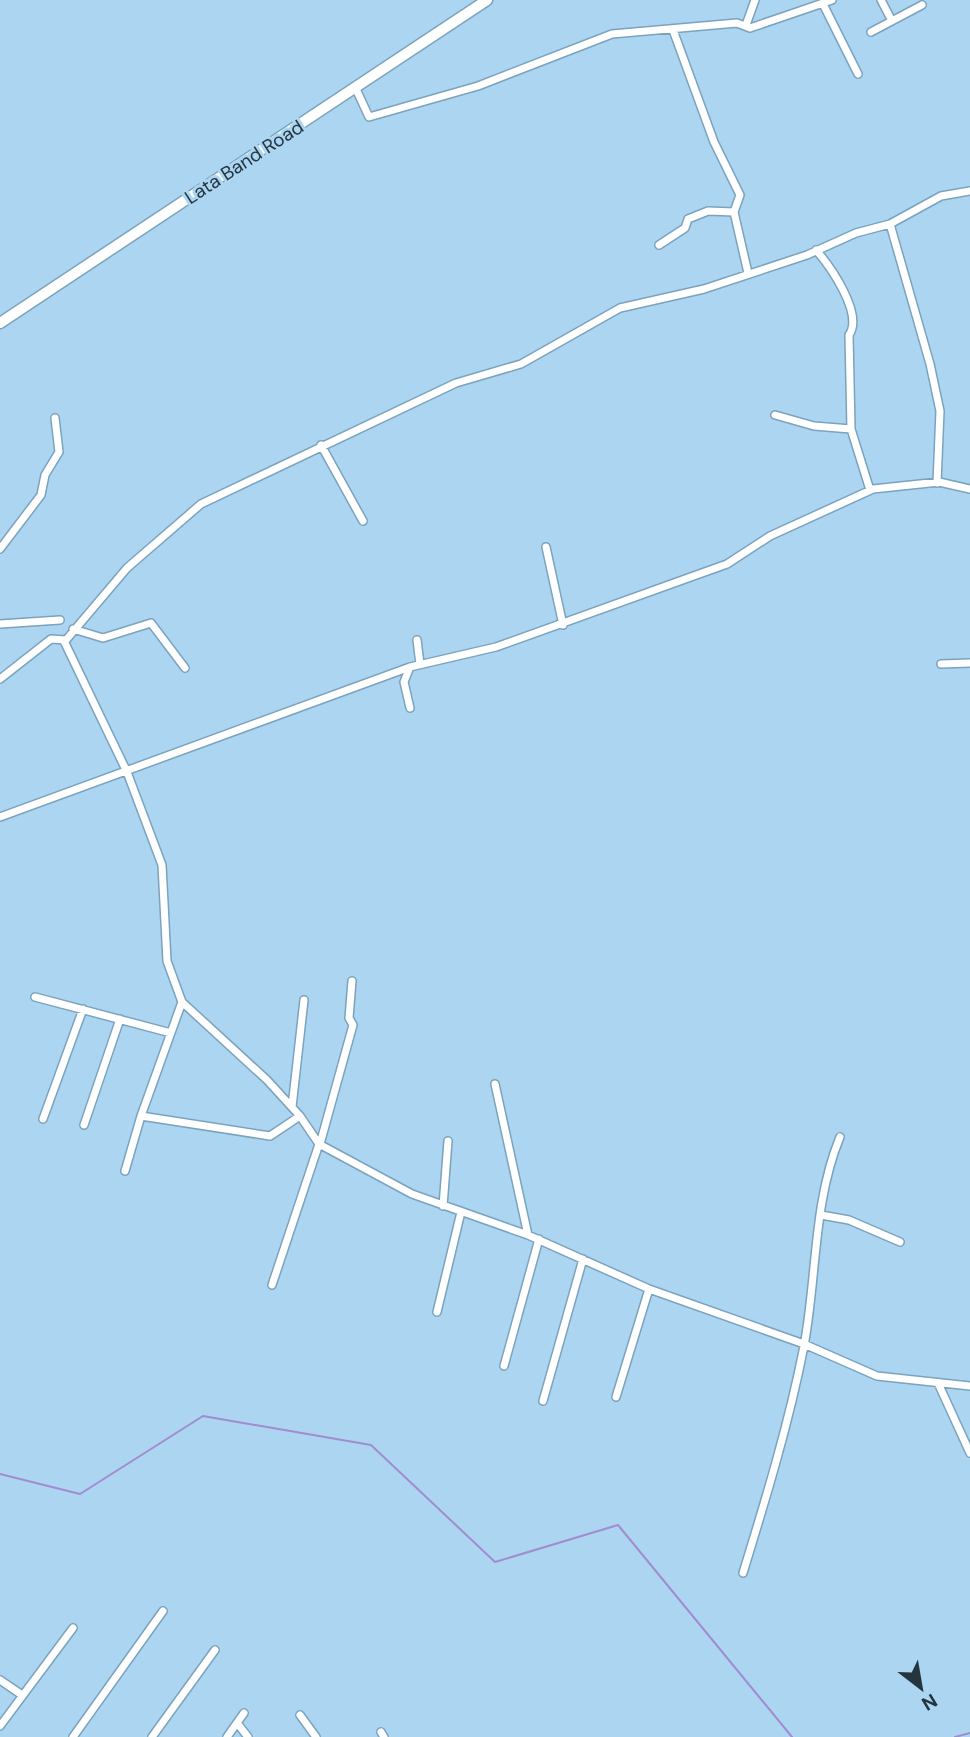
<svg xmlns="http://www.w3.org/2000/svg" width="970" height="1737" viewBox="0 0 970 1737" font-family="'DM Sans',sans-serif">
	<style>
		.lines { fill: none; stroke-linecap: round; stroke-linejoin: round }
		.stream { stroke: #a18cd0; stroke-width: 2 }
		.street-casing { stroke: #7ba3bd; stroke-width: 10 }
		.secondary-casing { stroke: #7ba3bd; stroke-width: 13 }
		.street { stroke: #fff; stroke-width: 7 }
		.secondary { stroke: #fff; stroke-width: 10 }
		.labels { text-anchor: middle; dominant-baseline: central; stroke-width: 6; stroke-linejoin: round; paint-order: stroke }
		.street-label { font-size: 19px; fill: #243540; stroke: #acd5f1 }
	</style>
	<rect width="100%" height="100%" fill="#acd5f1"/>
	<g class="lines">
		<path class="stream" d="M0 1474 80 1494 203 1416 371 1445 495 1562 618 1525 792 1737
			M955 1737 970 1733"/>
		<g class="street-casing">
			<path id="street" d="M881 0 892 21
				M823 4 858 74
				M746 25 755 0
				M673 30 714 142 740 195 734 212 748 273
				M871 32 922 5
				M356 89 369 117 478 86 612 34 737 23 750 28 832 0
				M890 224 930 364 940 411 937 483
				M659 245 685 228 688 219 708 211 734 212
				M816 250C830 266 864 314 849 335L851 429 870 490
				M775 415 814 426 851 429
				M321 445 363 521
				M546 547 563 625
				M0 549 41 495 45 475 59 452 55 418
				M0 624 60 620
				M73 629 103 638 151 623 185 668
				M417 640 420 664
				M64 641 127 772 162 865 167 961 182 1002 267 1080 300 1116 319 1144 412 1194 528 1235 649 1289 804 1344 877 1376 970 1386
				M941 664 970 663
				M0 679 51 639 66 640 127 568 201 504 456 383 521 364 620 308 704 289 807 255 856 233 890 224 941 196 970 191
				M410 708 404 682 410 667
				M0 817 410 667 496 647 727 564 770 536 873 489 939 482 970 489
				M35 997 171 1033
				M495 1084 528 1235
				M292 1107 304 1000
				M141 1116 270 1136 300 1116
				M43 1119 83 1009
				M84 1125 120 1019
				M320 1144 353 1025 349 1018 352 981
				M125 1171 141 1116 182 1002
				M443 1206 448 1141
				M821 1215 849 1220 900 1242
				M272 1285 319 1144
				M437 1312 461 1212
				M504 1366 539 1239
				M938 1383 970 1453
				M616 1397 649 1289
				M543 1401 583 1259
				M743 1573C766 1498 789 1423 804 1346 817 1277 813 1202 840 1137
				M0 1680 22 1695
				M300 1715 316 1737
				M237 1723 248 1737
				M0 1726 73 1628
				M381 1732 384 1737
				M73 1737 163 1611
				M152 1737 215 1650
				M227 1737 244 1713"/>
		</g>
		<g class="secondary-casing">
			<path id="secondary" d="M0 323 487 0"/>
		</g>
		<use href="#street" class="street"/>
		<use href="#secondary" class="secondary"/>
	</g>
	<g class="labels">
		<g class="street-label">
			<text transform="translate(244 162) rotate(-33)">Lata Band Road</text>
		</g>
	</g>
	<g transform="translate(921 1688) rotate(149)" stroke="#acd5f1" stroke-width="5" paint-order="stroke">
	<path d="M0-5L12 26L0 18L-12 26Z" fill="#243540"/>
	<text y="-10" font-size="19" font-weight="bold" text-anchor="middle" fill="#243540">N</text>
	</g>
</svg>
